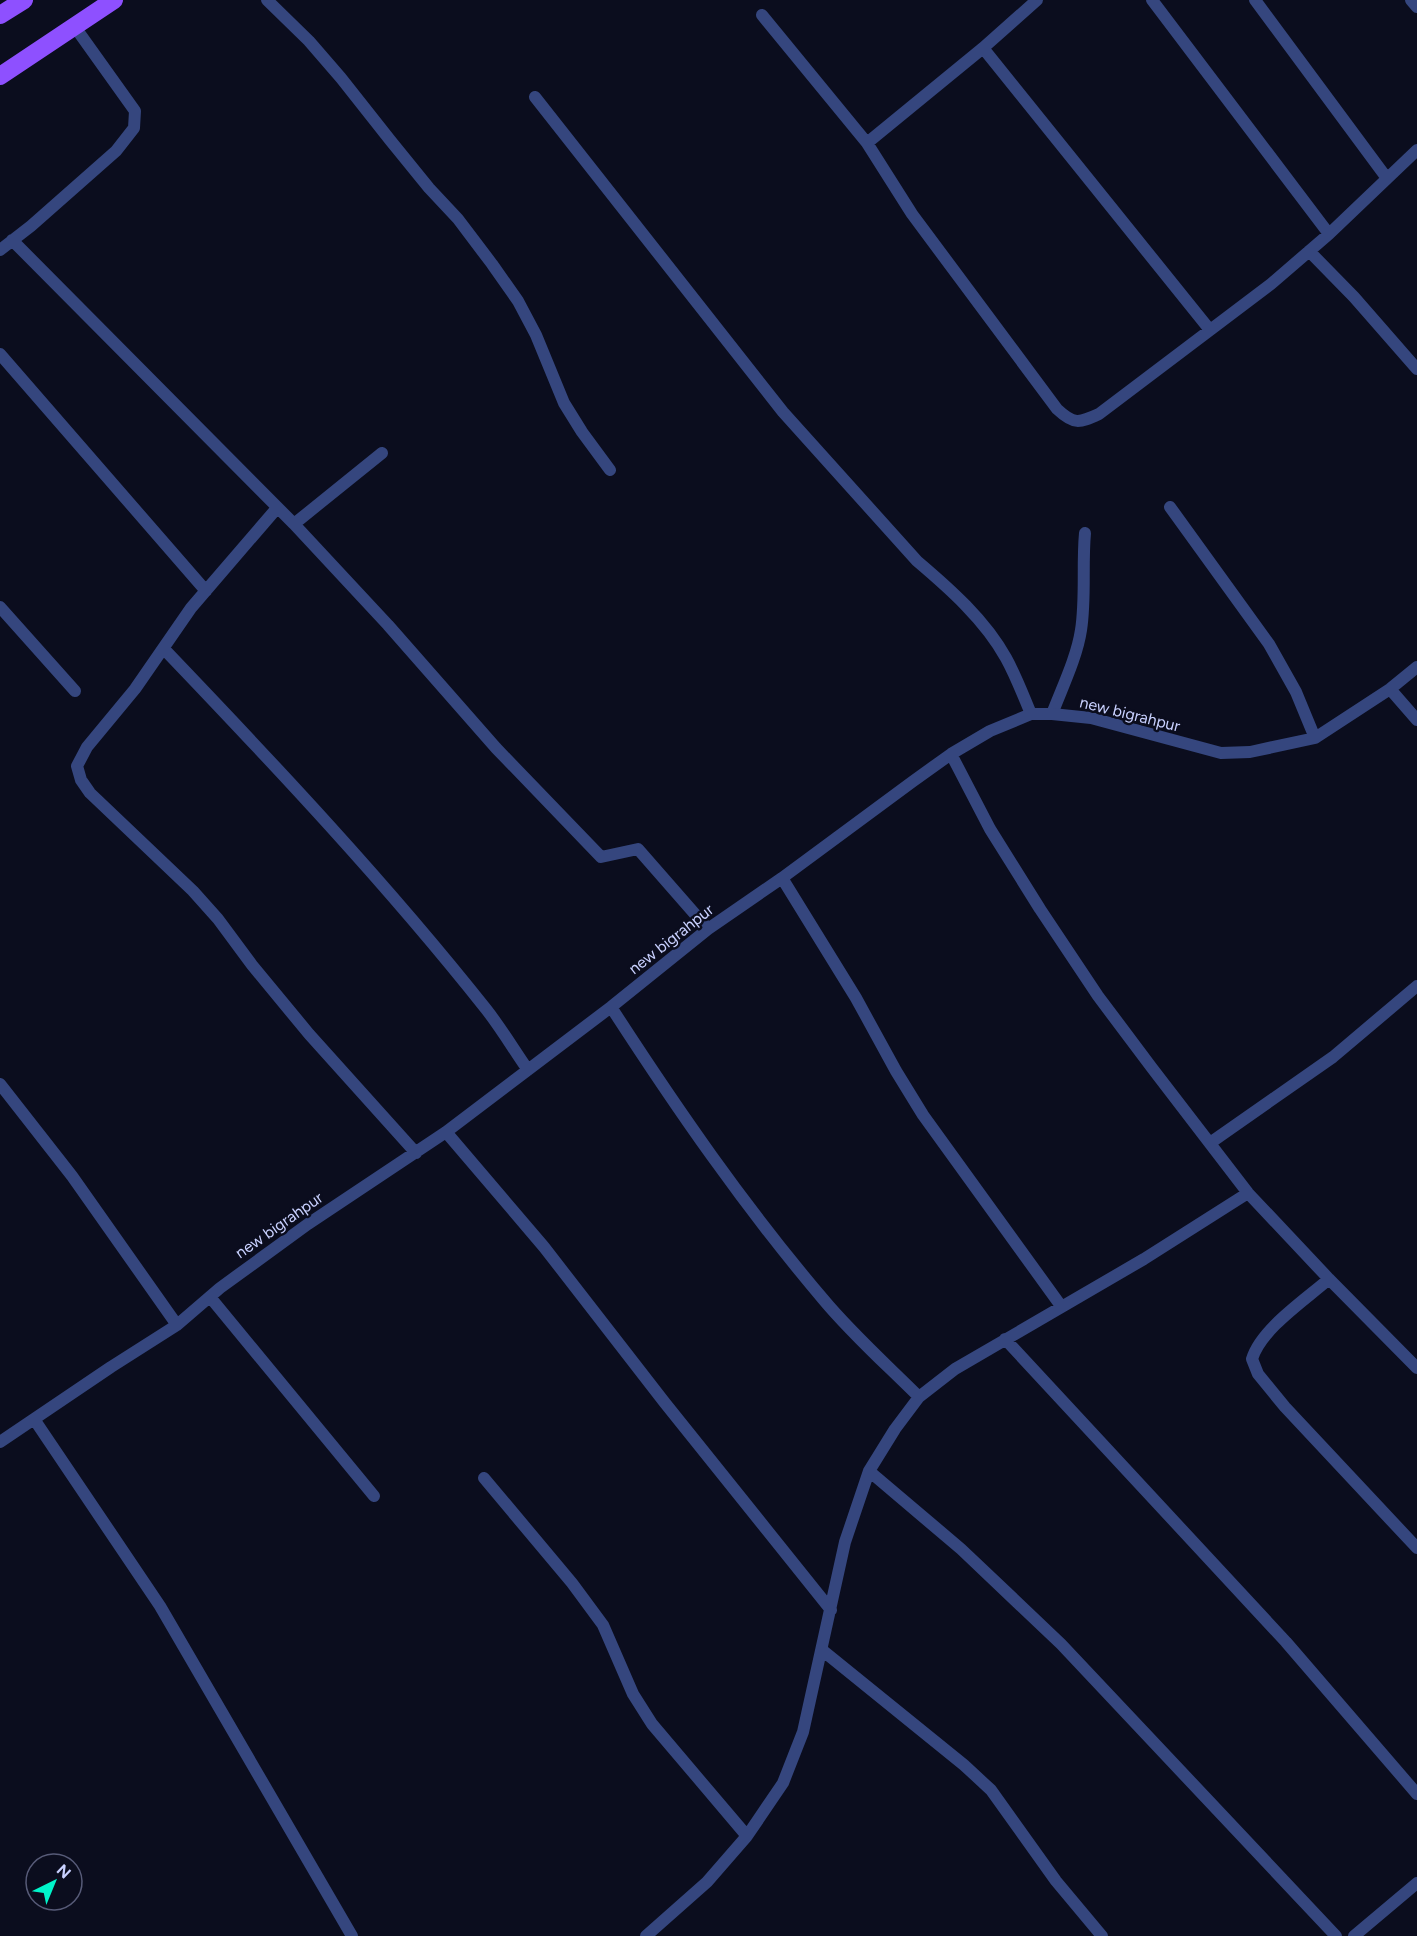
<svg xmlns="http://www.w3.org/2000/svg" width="1417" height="1936" viewBox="0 0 1417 1936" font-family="Figtree,sans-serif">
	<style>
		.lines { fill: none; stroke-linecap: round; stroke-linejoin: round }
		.lane { stroke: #35467e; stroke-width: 12 }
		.street { stroke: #35467e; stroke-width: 12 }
		.primary { stroke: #8e50ff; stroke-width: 18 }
		.labels { text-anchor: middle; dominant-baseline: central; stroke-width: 5; stroke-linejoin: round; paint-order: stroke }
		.street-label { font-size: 16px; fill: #c9d1ff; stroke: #0b0d1e }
	</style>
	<rect width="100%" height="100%" fill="#0b0d1e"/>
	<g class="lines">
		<path class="lane" d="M1052 714C1062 688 1077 657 1081 630 1086 598 1082 565 1085 533"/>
		<path class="street" d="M267 0 309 41 341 78 390 140 429 188 458 219 492 264 518 301 536 335 564 403 582 432 610 470
			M1152 0 1329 234
			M1255 0 1386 177
			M1411 0 1417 7
			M762 15 867 143 912 214 1057 409C1074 425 1079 423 1099 414L1271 284 1329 234 1417 150
			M983 48 1210 330
			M535 97 783 412 917 561C950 589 985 620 1006 658 1016 676 1023 695 1031 714
			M867 143 983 48 1037 0
			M12 240 294 524 388 625 496 748 601 857 638 849 708 929
			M0 250 31 226 116 151 134 128 135 111 75 27
			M1309 251 1354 297 1417 369
			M0 354 206 591
			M1170 507 1269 644 1296 692 1315 738
			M277 508 191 608 135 689 87 747 77 766 81 780 90 793 193 891 218 919 252 965 309 1034 416 1153
			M294 524 382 453
			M0 607 75 691
			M164 649C275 765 386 883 486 1009 501 1028 514 1050 528 1070
			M1390 689 1417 720
			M951 754 990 829 1040 909 1098 996 1152 1068 1248 1193 1329 1279 1417 1368
			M782 878 856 998 896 1071 923 1115 1061 1306
			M611 1007C677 1109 744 1206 823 1299 852 1334 887 1365 919 1397
			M0 1084 72 1176 177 1325
			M446 1132 544 1247 665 1403 831 1610
			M1210 1143 1333 1057 1417 986
			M1329 1279C1305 1300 1261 1329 1252 1359L1258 1374 1285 1407 1417 1548
			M210 1297 374 1496
			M1005 1339 1286 1642 1417 1794
			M34 1419 160 1606 352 1936
			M0 1442 111 1367 177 1325 220 1288 308 1224 446 1132 611 1007 708 929 782 878 912 782 951 754 990 731 1031 714H1052L1091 718 1221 753 1250 752 1315 738 1390 689 1417 667
			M869 1471 961 1549 1061 1644 1336 1936
			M484 1478 572 1583 603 1625 633 1694 652 1724 747 1836
			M822 1650 964 1765 991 1790 1056 1881 1102 1936
			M646 1936 707 1882 747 1836 783 1783 803 1732 845 1542 869 1471 895 1429 919 1397 955 1369 1144 1259 1248 1193
			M1354 1936 1417 1883"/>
		<path class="primary" d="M0 15 24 0
			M0 76 114 0"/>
	</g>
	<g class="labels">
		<g class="street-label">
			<text transform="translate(1130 714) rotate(14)">new bigrahpur</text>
			<text transform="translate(671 939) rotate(-38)">new bigrahpur</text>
			<text transform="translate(279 1225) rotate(-35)">new bigrahpur</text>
		</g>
	</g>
	<g transform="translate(54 1882) rotate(43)"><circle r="28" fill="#0b0d1e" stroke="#575b78" stroke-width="1.5"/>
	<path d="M0-4.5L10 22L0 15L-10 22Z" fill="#00f4ca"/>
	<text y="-9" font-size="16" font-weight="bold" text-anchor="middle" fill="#c9d1ff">N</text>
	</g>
</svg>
